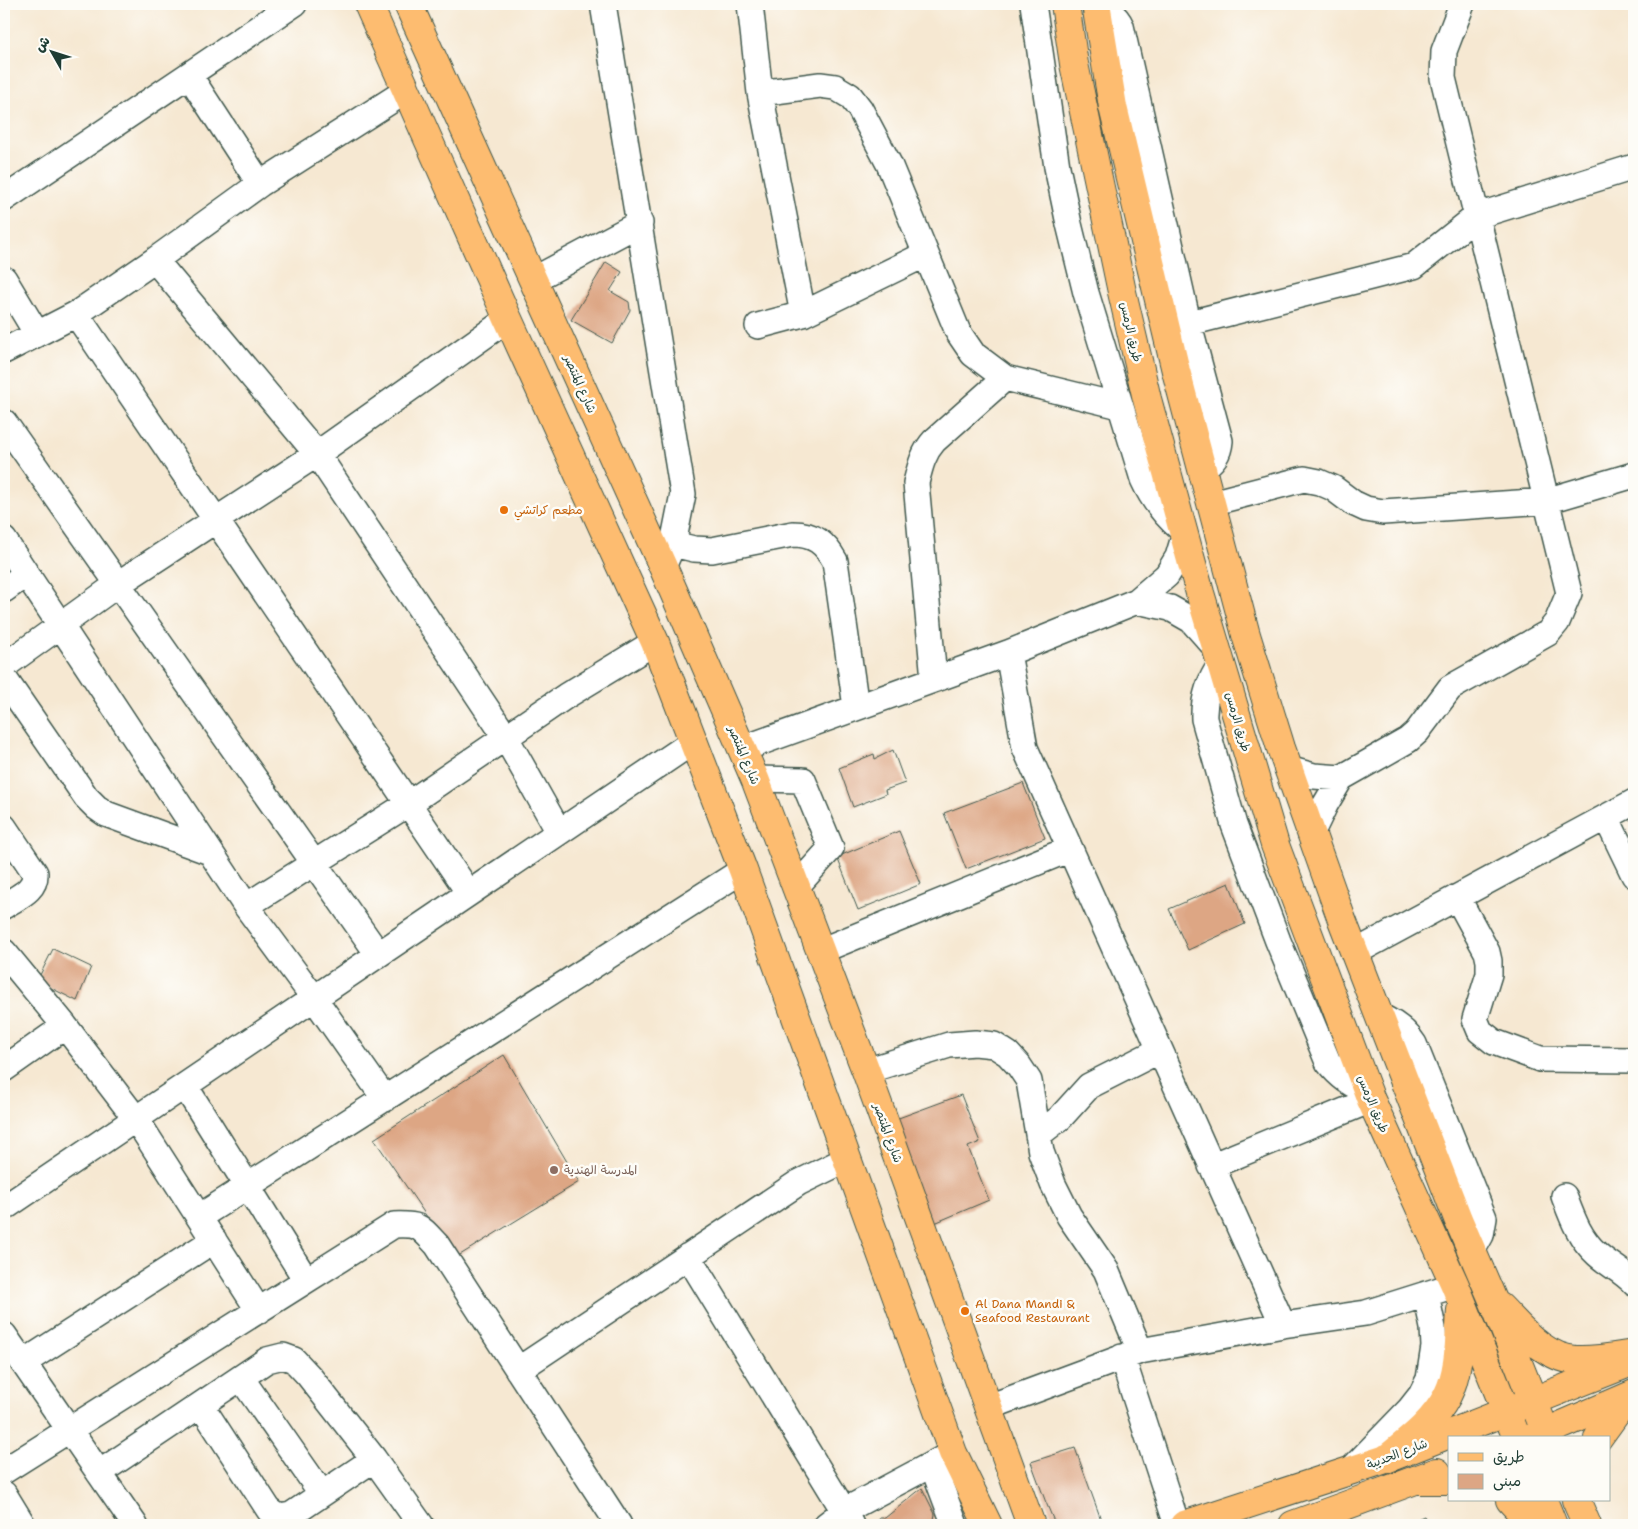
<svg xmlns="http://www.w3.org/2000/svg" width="1638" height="1529" viewBox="0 0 1638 1529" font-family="'Shantell Sans','Playpen Sans Arabic',sans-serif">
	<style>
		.building { fill: #dda684 }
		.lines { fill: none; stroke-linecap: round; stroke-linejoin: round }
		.minor-casing { stroke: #3f574c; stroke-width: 28 }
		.major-casing { stroke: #3f574c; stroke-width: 30 }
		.highway-casing { stroke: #3f574c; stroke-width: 30 }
		.minor { stroke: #fff; stroke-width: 25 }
		.major { stroke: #fdbc6f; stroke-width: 28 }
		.highway { stroke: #fdbc6f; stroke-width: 28 }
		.food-dot { fill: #e8710a; stroke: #fdfcf7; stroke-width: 2 }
		.education-dot { fill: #8d6e63; stroke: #fdfcf7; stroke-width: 2 }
		.labels { text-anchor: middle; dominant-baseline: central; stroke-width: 5; stroke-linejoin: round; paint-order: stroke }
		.street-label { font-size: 12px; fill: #1f3d34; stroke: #fdfcf7 }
		.food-label { font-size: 12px; fill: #c56008; stroke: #fdfcf7; text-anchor: start }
		.education-label { font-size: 12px; fill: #785e54; stroke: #fdfcf7; text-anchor: start }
	</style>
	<rect width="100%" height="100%" fill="#fdfcf7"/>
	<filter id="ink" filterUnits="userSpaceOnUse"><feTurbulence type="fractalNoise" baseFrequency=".02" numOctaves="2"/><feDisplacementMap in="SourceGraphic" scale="10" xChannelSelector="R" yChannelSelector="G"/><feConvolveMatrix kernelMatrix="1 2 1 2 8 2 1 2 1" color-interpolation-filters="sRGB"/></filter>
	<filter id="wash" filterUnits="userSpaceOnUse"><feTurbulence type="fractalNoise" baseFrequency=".0096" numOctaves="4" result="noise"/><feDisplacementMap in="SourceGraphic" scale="20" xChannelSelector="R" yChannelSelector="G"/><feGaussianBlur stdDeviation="1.12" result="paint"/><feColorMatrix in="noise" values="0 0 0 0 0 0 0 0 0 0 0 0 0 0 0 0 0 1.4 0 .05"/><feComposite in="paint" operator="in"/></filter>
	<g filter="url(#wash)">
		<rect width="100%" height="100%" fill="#f6e8d2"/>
		<g id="blocks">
			<path class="building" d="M606 262 622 272 610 291 629 302 630 310 612 343 571 320Z
				M893 750 905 783 885 790 886 794 853 807 839 768 874 754 875 759Z
				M1023 783 1045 838 966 869 944 813Z
				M899 831 921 884 858 910 837 857Z
				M1229 883 1245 924 1188 950 1169 909Z
				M53 949 91 967 77 1001 37 981Z
				M504 1055 579 1182 455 1258 374 1139Z
				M961 1095 980 1142 968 1147 989 1200 930 1225 885 1123Z
				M1075 1448 1103 1525H1060L1053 1519 1045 1500 1031 1462Z
				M922 1488 935 1514 933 1525H878L879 1518H885Z
				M1424 1516 1429 1525H1404Z"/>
		</g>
	</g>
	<g filter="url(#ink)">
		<use href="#blocks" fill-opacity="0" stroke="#3f574c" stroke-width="1"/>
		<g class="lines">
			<g class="minor-casing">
				<path id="minor" d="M603 4 683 494 673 544 663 567
					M750 4 760 93 803 314
					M1033 4 1057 167 1069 224 1086 293 1143 479C1152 499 1164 515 1182 530
					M1096 9C1109 10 1116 15 1121 26L1188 322 1220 441C1219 454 1213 462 1202 468
					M189 75 260 184
					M760 93 820 85 835 87 850 96 860 109 889 164 958 332 973 354 1005 378 1120 406
					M4 199 294 4
					M155 260 317 454 505 736 559 832
					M4 279 37 334
					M533 280 640 223
					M76 314 469 893
					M758 326 803 314 926 254
					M1166 329 1414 266 1477 216 1634 167
					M4 351 76 314 155 260 260 184 406 91
					M4 422 378 954
					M1211 503 1304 479 1319 482 1333 488 1353 503 1366 509 1383 512 1546 501 1634 475
					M4 540 246 906 314 998 385 1099
					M673 544 694 549 712 550 793 534C814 534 825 543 835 561L856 707
					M4 590 26 574
					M1137 601 1170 608 1191 620 1216 648
					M1008 653 1025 748 1283 1325
					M1221 664C1209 681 1203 698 1204 719L1234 825 1278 941 1328 1062C1339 1076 1350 1085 1367 1091
					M4 666 118 584 317 454 508 319
					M4 678 86 797 96 807 106 814 210 852
					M934 679 916 483C920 467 923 453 934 441L1005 378
					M742 749 1008 653 1137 601 1167 575 1178 557 1184 537
					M1288 769 1314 776 1341 778
					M755 779 803 780 831 848 796 887
					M1606 817 1634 875
					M4 827 35 873C36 891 17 897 4 906
					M1311 834 1325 805 1341 778 1408 740 1417 732 1450 688 1548 633 1557 622 1569 593 1443 78 1444 51 1462 4
					M1457 897 1487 952 1489 961V974L1475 1019 1480 1031 1494 1042 1540 1059 1634 1060
					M246 906 408 804 566 696 655 642
					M820 951 1070 849
					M4 952 65 1026 136 1119 259 1311
					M1354 953 1634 802
					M1379 1016C1394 1022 1405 1030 1414 1044L1484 1218 1481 1235 1472 1251
					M4 1069 65 1026
					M866 1071 949 1045 975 1043 994 1045 1008 1054 1019 1066 1029 1081 1041 1152 1053 1184 1069 1216 1106 1270 1140 1351
					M185 1086 306 1280
					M1038 1135 1060 1118 1089 1086 1160 1050
					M1211 1166 1371 1100
					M1564 1196C1572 1217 1579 1238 1597 1254 1609 1265 1623 1271 1634 1283
					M4 1208 694 741
					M199 1217 743 870
					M688 1256 844 1511 851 1525
					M4 1335 135 1525
					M1122 1357 1177 1525
					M23 1363 214 1240
					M518 1370 798 1183 847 1159
					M241 1378 322 1494
					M201 1405 269 1510 279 1517 291 1515 374 1459
					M989 1407 1140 1351 1283 1325 1366 1313 1455 1285
					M932 1464 955 1525
					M4 1471 394 1225C420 1224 419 1226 437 1245L619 1525
					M1350 1471 1410 1409 1421 1395 1429 1379 1434 1347 1433 1328 1426 1294
					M99 1473 267 1360 283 1356 294 1360 309 1376 374 1459 421 1525
					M4 1494 23 1525
					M826 1525 844 1511 953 1453"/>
			</g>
			<g class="major-casing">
				<path id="major" d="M368 4 508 319 655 642 743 870 953 1453 988 1525
					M408 4 663 567 755 779 866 1071 1031 1525
					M1532 1438 1634 1394
					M1184 1525 1386 1459 1634 1361
					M1293 1525 1437 1472"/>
			</g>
			<g class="highway-casing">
				<path id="highway" d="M1065 4 1074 64 1122 292 1147 399 1200 593 1275 845 1371 1100 1455 1285 1517 1438
					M1096 4 1113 107 1176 371 1246 635 1281 748 1342 920 1458 1219 1493 1300 1548 1438
					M1500 1307C1521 1328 1543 1358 1576 1360 1595 1361 1615 1357 1634 1354
					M1598 1438 1627 1398
					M1386 1459C1408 1441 1433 1423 1447 1396 1460 1371 1459 1337 1461 1310
					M1416 1480H1449
					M1510 1500 1533 1525
					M1543 1500 1553 1525
					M1576 1500 1587 1525"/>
			</g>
			<use href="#minor" class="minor"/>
			<use href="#major" class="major"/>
			<use href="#highway" class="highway"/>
		</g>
	</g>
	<g class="food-dot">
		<circle cx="504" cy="510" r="5"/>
		<circle cx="965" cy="1311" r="5"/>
	</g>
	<circle class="education-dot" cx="554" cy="1170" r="5"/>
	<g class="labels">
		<g class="street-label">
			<text transform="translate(1131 332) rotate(77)">طريق الرمس</text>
			<text transform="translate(580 384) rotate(66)">شارع المنتصر</text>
			<text transform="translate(1238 722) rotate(74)">طريق الرمس</text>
			<text transform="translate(744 755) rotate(67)">شارع المنتصر</text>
			<text transform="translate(1373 1104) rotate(67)">طريق الرمس</text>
			<text transform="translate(888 1133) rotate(70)">شارع المنتصر</text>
			<text transform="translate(1397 1454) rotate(-21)">شارع الحديبة</text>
		</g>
		<g class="food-label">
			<text x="514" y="510">مطعم كراتشي</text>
			<text x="975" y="1304">Al Dana Mandi &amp;<tspan x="975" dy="14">Seafood Restaurant</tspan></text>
		</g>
		<g class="education-label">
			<text x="564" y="1170">المدرسة الهندية</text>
		</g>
	</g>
	<rect width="1638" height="1529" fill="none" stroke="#fdfcf7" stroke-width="20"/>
	<rect x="1448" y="1436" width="162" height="65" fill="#fdfcf7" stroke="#a4b0a9"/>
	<rect x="1458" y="1453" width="25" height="8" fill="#fdbc6f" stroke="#a4b0a9"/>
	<text x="1493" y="1462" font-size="15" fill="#1f3d34">طريق</text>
	<rect x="1458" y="1474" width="25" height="15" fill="#dda684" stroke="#a4b0a9"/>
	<text x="1493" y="1486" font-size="15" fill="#1f3d34">مبنى</text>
	<g transform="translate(52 52) rotate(309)" stroke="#fdfcf7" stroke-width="4" paint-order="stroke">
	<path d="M0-4L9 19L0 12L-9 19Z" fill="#1f3d34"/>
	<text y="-8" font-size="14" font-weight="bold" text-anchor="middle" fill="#1f3d34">ش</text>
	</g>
</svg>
